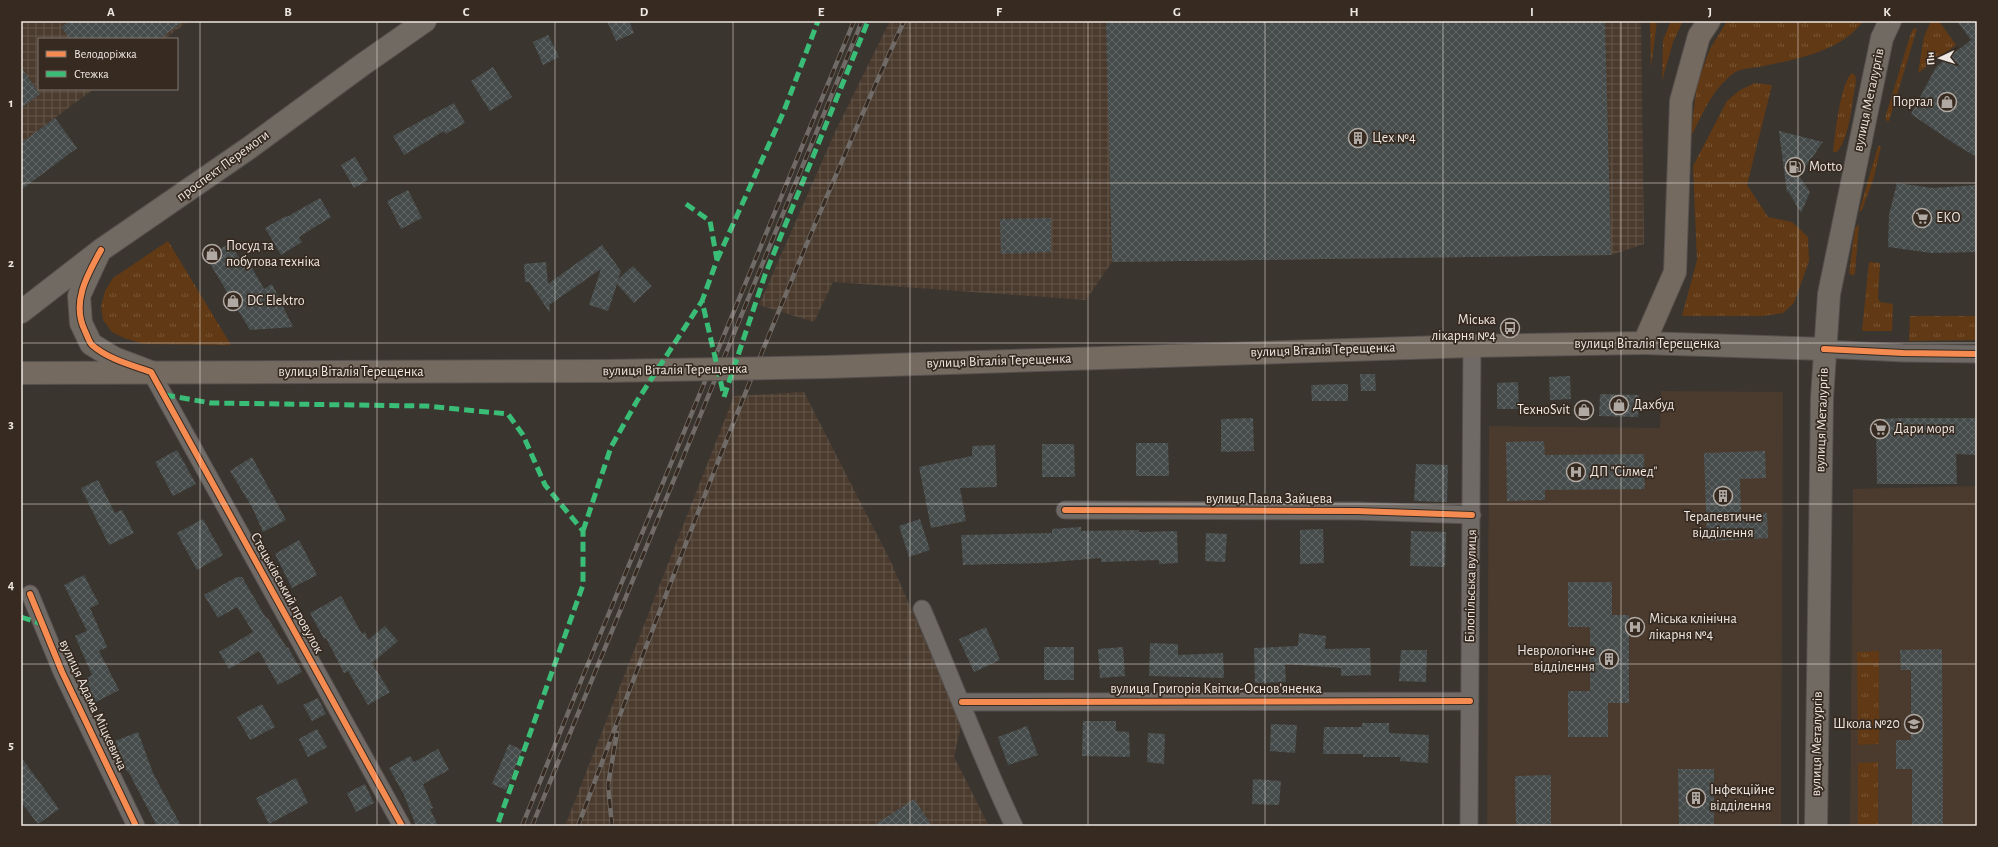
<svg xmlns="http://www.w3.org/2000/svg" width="1998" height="847" viewBox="0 0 1998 847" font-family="'Alegreya Sans',sans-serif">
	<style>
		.built { fill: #4b3b2e }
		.industrial { fill: url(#industrial-grid) }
		.grass { fill: url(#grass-tufts) }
		.building { fill: url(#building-cross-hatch) }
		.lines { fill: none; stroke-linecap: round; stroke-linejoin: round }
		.street-casing { stroke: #57514e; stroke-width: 19 }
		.secondary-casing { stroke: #57514e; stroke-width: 24 }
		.primary-casing { stroke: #57514e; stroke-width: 24 }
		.street { stroke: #6f6a66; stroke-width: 17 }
		.secondary { stroke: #716a63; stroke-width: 22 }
		.primary { stroke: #746a60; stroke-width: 22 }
		.rail-casing { stroke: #706b67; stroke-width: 4.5 }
		.rail { stroke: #362a21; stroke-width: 3; stroke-dasharray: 9; stroke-linecap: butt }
		.primary-bridge-casing { stroke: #57514e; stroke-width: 24; stroke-linecap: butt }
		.primary-bridge { stroke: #746a60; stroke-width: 22 }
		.quiet { stroke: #3abd76; stroke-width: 5; stroke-dasharray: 10 5; stroke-linecap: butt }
		.cycleway-casing { stroke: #362a21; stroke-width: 8 }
		.cycleway { stroke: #f68b52; stroke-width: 6 }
		.grid { fill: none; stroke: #efe7e1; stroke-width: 1; stroke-opacity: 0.55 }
		.labels { text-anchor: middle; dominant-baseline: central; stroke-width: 3.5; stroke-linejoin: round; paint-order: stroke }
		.street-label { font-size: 14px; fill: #efe7e1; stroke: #362a21 }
		.poi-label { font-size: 14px; fill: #efe7e1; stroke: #362a21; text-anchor: start }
		.neatline { fill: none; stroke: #efe7e1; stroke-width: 1.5 }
		.grid-label { font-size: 13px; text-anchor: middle; font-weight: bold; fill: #efe7e1 }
	</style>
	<defs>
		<pattern id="industrial-grid" width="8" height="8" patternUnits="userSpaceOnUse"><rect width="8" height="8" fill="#4b3b2e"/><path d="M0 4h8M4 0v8" fill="none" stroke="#65574c"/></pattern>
		<pattern id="grass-tufts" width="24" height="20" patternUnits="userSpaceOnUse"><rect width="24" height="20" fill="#613914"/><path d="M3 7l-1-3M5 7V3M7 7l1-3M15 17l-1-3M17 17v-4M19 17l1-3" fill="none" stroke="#785636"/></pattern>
		<pattern id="building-cross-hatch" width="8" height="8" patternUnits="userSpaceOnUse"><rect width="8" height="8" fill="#464c4b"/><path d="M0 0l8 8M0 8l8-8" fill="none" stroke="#616665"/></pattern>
	</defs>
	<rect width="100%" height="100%" fill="#3b3530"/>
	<path class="built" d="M1661 391 1783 392 1781 826H1487L1489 426 1660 428Z
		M1977 486V826H1850L1853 489Z"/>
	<path class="industrial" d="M21 21H189L164 39H39V89H94L21 143Z
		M890 21H1641L1644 244 1611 255 1112 262 1086 300 833 282 814 322 759 305 835 132Z
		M804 392 891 562 961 725 954 757 989 826H565L734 396Z"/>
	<path class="grass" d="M1650 21H1657L1651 68Z
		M1671 21H1683L1673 42 1662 81 1663 40Z
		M1727 21H1863C1842 51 1797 59 1764 66 1756 68 1741 68 1734 73 1712 89 1702 115 1690 139L1697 84 1710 49Z
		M1931 21H1939L1956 45 1918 73 1924 37Z
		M1916 28 1917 29 1889 121H1887L1885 118 1910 36 1913 29Z
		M1852 73 1855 75 1856 81C1852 101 1850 137 1837 152H1833C1835 136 1840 83 1852 73Z
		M1755 83 1772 85 1747 185 1768 217 1792 222 1808 237 1809 261 1794 303 1783 313 1763 316H1682L1697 260 1693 166 1727 101 1740 90Z
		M1878 146H1881L1874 177 1862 210 1859 212Z
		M1859 224 1855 273 1853 276 1849 273 1855 228Z
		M168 241 231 345 143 344 124 338 112 332 103 320 101 306 105 291 113 278Z
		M1869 262 1880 263 1878 298 1880 302 1893 304 1892 331H1862Z
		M1910 316H1977V340L1909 341Z
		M1879 651V744L1858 745 1857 652Z
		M1878 762V826H1858V763Z"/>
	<path class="building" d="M70 21H184L159 39H70L61 27Z
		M607 21H629L634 33 616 41Z
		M1106 21H1605L1611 255 1112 262Z
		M1957 21H1977V157L1958 146 1911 114 1936 67 1971 40Z
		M548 35 559 57 543 65 533 42Z
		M21 67 40 94 21 108Z
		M493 67 512 97 490 111 471 81Z
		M454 103 465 123 446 134 444 131 404 155 393 136Z
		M55 118 77 148 21 190V143Z
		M1779 131 1823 142 1799 176 1810 192 1801 213 1788 191 1787 193Z
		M355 157 368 180 354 188 341 165Z
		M1897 183 1933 188 1977 185V252L1931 253 1888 247 1889 215Z
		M408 190 422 218 401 229 387 201Z
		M320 198 331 217 299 237 302 242 281 255 265 228 286 216 287 217Z
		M1051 218V252L1001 254 1000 219Z
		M230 243 247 271 252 268 264 289 272 284 293 327 250 330 206 257Z
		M602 245 621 271 618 279 633 266 652 286 634 303 617 284 608 311 589 305 601 269 549 305 550 313 529 282H525L524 264 546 262 548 284Z
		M1360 374H1375L1376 391H1361Z
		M1570 376 1571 399 1550 400 1549 377Z
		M1518 382 1519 409H1497V383Z
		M1348 384V401H1312L1311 385Z
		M1600 394 1639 395 1638 417 1599 416Z
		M1253 418 1254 451 1221 452V419Z
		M1900 418H1977V455L1956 454 1957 484H1877L1876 426 1883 419Z
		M1544 441 1545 455 1644 454 1645 489 1545 490V500L1507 501 1506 442Z
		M1136 443H1168L1169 476H1136Z
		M1042 444H1074L1075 477H1042Z
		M995 445 997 487 960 488 966 521 931 528 919 467 972 456V446Z
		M177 450 196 484 173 496 155 462Z
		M1765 451 1766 478 1740 479 1741 514 1767 513 1768 538 1707 541 1704 453Z
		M252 457 286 520 263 532 252 507 230 471Z
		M1416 464 1448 465 1447 502 1414 501Z
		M98 480 115 513 122 510 134 533 109 545 81 488Z
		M203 519 223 555 197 570 177 533Z
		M920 519 930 550 909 557 899 526Z
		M1081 527V531L1139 530V532L1177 531 1178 563 1159 564V560L1101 562V558L1041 563 963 565 961 535 1052 533V529Z
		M1323 529 1324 563 1300 564V530Z
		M1411 531 1446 532 1445 567 1410 566Z
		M1206 533 1227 534 1225 562 1205 561Z
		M299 540 317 575 292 588 275 554Z
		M84 575 99 604 90 608 107 647 99 651 119 690 94 703 83 680 92 675 75 636 87 631 64 585Z
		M237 577H242L266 618 267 617 287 648 288 647 302 672 278 685 259 651 229 669 219 652 253 632 237 607 218 618 204 595Z
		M1568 582H1612V615H1629V703H1608V737H1568V691H1590V627H1568Z
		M341 596 362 634 365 632 368 640 385 626 398 641 372 663 390 692 368 705 348 671 344 673 326 638 324 639 310 613Z
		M986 627 1000 660 974 672 959 639Z
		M1299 633 1326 636 1325 649 1370 648 1371 675 1341 676V668L1285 664 1286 682 1255 683 1254 648 1298 646Z
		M1150 643 1178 644V655L1223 653 1224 678 1149 676Z
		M1044 647H1074V680H1044Z
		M1123 647 1125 676 1100 678 1098 649Z
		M1942 649 1943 826H1912V769H1896V740H1911V670H1901L1900 650Z
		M1401 650H1427L1426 682 1399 681Z
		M318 698 326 714 312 721 303 705Z
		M262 704 275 727 250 740 237 717Z
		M1083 721H1116V731L1129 732 1130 757 1082 756Z
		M1362 723H1389V733L1429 735 1428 763 1400 761 1401 757H1363V754H1323L1324 727H1362Z
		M1271 724 1297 725 1295 753 1270 751Z
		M1027 726 1038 755 1008 765 998 737Z
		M317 729 327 747 308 757 299 739Z
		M138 732 153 773 181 826H157L128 771 127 772 115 741Z
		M1148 733 1165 734 1164 764 1147 762Z
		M509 744 522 750 506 790 492 784Z
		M438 749 449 770 423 784 433 808 430 809 438 826H416L404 795 389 768 410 756 414 762Z
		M21 757 59 809 38 824 21 802Z
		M1678 769H1714V826H1679Z
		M1551 775V826H1516L1515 776Z
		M296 778 308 803 269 824 256 798Z
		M1253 779 1281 781 1279 805 1252 804Z
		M365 784 374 803 356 812 347 793Z
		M914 799 932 826H873Z"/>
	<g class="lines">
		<g class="street-casing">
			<path id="street" d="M1824 349 1903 353 1977 354
				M151 372 402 826
				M1065 510 1357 511 1472 515
				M30 594 62 672 136 826
				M922 609C953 681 980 755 1014 826
				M962 702 1470 701
				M1469 826 1472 346"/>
		</g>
		<g class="secondary-casing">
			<path id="secondary" d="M98 255 79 296 81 323 91 344 114 358 151 372
				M21 312 101 250 249 148 362 65 425 21
				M1644 343 1824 349
				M1816 826 1822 398 1829 294 1882 38 1890 21"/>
		</g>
		<g class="primary-casing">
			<path id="primary" d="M826 367 1472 346 1644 343 1675 272 1681 101 1699 36 1709 21
				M21 373 607 371"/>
		</g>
		<use href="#street" class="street"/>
		<use href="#secondary" class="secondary"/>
		<use href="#primary" class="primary"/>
		<g class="rail-casing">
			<path id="rail" d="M522 826 581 681 854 21
				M532 826 862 21
				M578 826C680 555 784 285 904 21
				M612 826 608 785 617 733"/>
		</g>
		<use href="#rail" class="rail"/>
		<g class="primary-bridge-casing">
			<path id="primary-bridge" d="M607 371 826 367"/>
		</g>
		<use href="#primary-bridge" class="primary-bridge"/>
		<path class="quiet" d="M686 204 710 221 717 260 702 301 724 396
			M717 260 784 111 818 21
			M165 395 211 403 426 406 508 414 523 435 545 485 583 531V585L497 826
			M724 397 765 275 868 21
			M583 531 611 447 637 401 702 301
			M21 617 42 624"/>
		<g class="cycleway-casing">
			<path id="cycleway" d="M101 250C87 275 71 303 85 331 87 335 89 342 92 345 108 359 131 365 151 372L402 826
				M1824 349 1903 353 1977 354
				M1065 510 1357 511 1472 515
				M30 594 62 672 136 826
				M962 702 1470 701"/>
		</g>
		<use href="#cycleway" class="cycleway"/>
	</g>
	<path class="grid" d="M200 21V826M377 21V826M555 21V826M733 21V826M910 21V826M1088 21V826M1265 21V826M1443 21V826M1621 21V826M1798 21V826M21 183H1977M21 343H1977M21 504H1977M21 664H1977"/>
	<defs>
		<g id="shop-ring" transform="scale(1)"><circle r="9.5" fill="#362a21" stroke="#b0a9a3" stroke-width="1.5"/><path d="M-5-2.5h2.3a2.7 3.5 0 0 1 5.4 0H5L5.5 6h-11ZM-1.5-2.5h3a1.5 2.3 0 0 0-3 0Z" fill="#b0a9a3"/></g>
		<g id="building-ring" transform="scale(1)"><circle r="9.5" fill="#362a21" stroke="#b0a9a3" stroke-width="1.5"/><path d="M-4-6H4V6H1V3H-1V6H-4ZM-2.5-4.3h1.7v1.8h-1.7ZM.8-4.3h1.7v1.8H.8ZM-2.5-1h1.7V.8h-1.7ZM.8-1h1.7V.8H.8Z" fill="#b0a9a3"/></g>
		<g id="fuel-ring" transform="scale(1)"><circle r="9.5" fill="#362a21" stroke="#b0a9a3" stroke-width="1.5"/><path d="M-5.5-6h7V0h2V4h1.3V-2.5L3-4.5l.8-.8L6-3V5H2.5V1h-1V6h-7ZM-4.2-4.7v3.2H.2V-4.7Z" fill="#b0a9a3"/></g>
		<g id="supermarket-ring" transform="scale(1)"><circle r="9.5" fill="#362a21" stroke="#b0a9a3" stroke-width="1.5"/><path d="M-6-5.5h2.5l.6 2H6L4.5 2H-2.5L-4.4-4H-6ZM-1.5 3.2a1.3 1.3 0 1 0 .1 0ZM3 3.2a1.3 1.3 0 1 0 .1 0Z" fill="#b0a9a3"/></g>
		<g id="bus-ring" transform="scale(1)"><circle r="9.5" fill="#362a21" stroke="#b0a9a3" stroke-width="1.5"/><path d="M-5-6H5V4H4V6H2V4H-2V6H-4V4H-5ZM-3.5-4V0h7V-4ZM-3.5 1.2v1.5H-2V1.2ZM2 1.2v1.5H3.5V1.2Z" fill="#b0a9a3"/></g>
		<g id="hospital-ring" transform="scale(1)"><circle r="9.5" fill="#362a21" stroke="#b0a9a3" stroke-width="1.5"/><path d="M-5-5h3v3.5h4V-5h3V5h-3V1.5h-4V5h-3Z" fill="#b0a9a3"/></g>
		<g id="school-ring" transform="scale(1)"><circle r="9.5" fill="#362a21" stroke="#b0a9a3" stroke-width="1.5"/><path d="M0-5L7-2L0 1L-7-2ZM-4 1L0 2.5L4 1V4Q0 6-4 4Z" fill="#b0a9a3"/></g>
	</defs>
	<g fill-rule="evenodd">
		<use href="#shop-ring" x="1947" y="102"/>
		<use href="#building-ring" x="1358" y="138"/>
		<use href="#fuel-ring" x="1795" y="167"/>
		<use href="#supermarket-ring" x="1922" y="218"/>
		<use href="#shop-ring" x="212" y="254"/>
		<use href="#shop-ring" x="233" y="301"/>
		<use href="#bus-ring" x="1510" y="328"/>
		<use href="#shop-ring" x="1619" y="405"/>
		<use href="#shop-ring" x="1584" y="410"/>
		<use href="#supermarket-ring" x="1880" y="429"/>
		<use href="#hospital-ring" x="1576" y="472"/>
		<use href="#building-ring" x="1723" y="496"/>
		<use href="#hospital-ring" x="1635" y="627"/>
		<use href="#building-ring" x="1609" y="659"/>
		<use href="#school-ring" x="1914" y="724"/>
		<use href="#building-ring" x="1696" y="798"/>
	</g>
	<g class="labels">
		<g class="street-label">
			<text transform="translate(1869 100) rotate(-78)">вулиця Металургів</text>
			<text transform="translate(223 166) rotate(-36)">проспект Перемоги</text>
			<text x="1647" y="344">вулиця Віталія Терещенка</text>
			<text transform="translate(1323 350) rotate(-2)">вулиця Віталія Терещенка</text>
			<text transform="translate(999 361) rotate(-2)">вулиця Віталія Терещенка</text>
			<text transform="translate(675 370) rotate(-1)">вулиця Віталія Терещенка</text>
			<text x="351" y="372">вулиця Віталія Терещенка</text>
			<text transform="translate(1822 420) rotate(-88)">вулиця Металургів</text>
			<text x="1269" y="499">вулиця Павла Зайцева</text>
			<text transform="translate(1471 586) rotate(-89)">Білопільська вулиця</text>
			<text transform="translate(287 593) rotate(61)">Стецьківський провулок</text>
			<text x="1216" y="689">вулиця Григорія Квітки-Основʼяненка</text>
			<text transform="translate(93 705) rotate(65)">вулиця Адама Міцкевича</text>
			<text transform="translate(1817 744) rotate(-89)">вулиця Металургів</text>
		</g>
		<g class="poi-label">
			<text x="1933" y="102" text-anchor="end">Портал</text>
			<text x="1372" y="138">Цех №4</text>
			<text x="1809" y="167">Motto</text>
			<text x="1936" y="218">ЕКО</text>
			<text x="226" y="246">Посуд та<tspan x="226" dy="16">побутова техніка</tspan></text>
			<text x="247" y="301">DC Elektro</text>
			<text x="1496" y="320" text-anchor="end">Міська<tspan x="1496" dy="16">лікарня №4</tspan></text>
			<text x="1633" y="405">Дахбуд</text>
			<text x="1570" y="410" text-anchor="end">ТехноSvit</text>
			<text x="1894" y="429">Дари моря</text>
			<text x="1590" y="472">ДП "Сілмед"</text>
			<text x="1723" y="517" text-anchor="middle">Терапевтичне<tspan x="1723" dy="16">відділення</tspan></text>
			<text x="1649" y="619">Міська клінічна<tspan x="1649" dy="16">лікарня №4</tspan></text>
			<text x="1595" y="651" text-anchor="end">Неврологічне<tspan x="1595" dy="16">відділення</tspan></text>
			<text x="1900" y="724" text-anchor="end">Школа №20</text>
			<text x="1710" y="790">Інфекційне<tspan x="1710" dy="16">відділення</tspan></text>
		</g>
	</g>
	<rect width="1998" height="847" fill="none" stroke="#362a21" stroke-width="44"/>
	<rect x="38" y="38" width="140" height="52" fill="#362a21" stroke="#80766e"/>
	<rect x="46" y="51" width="20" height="6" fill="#f68b52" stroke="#80766e"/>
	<text x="74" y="58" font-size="12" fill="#efe7e1">Велодоріжка</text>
	<rect x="46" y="71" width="20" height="6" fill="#3abd76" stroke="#80766e"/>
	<text x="74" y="78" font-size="12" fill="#efe7e1">Стежка</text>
	<g transform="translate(1940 58) rotate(266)" stroke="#362a21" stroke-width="3" paint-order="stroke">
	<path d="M0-3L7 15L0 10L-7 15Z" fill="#efe7e1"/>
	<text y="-6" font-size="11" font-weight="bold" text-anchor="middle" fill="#efe7e1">Пн</text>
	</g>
	<rect x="22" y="22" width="1954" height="803" class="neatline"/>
	<g class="grid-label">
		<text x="111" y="16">A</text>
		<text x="288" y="16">B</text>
		<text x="466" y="16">C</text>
		<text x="644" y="16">D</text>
		<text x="821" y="16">E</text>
		<text x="999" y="16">F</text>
		<text x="1177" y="16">G</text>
		<text x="1354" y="16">H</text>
		<text x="1532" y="16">I</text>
		<text x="1710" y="16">J</text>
		<text x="1887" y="16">K</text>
		<text x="11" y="107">1</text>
		<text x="11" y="267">2</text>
		<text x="11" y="428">3</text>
		<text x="11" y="589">4</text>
		<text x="11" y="749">5</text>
	</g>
</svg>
